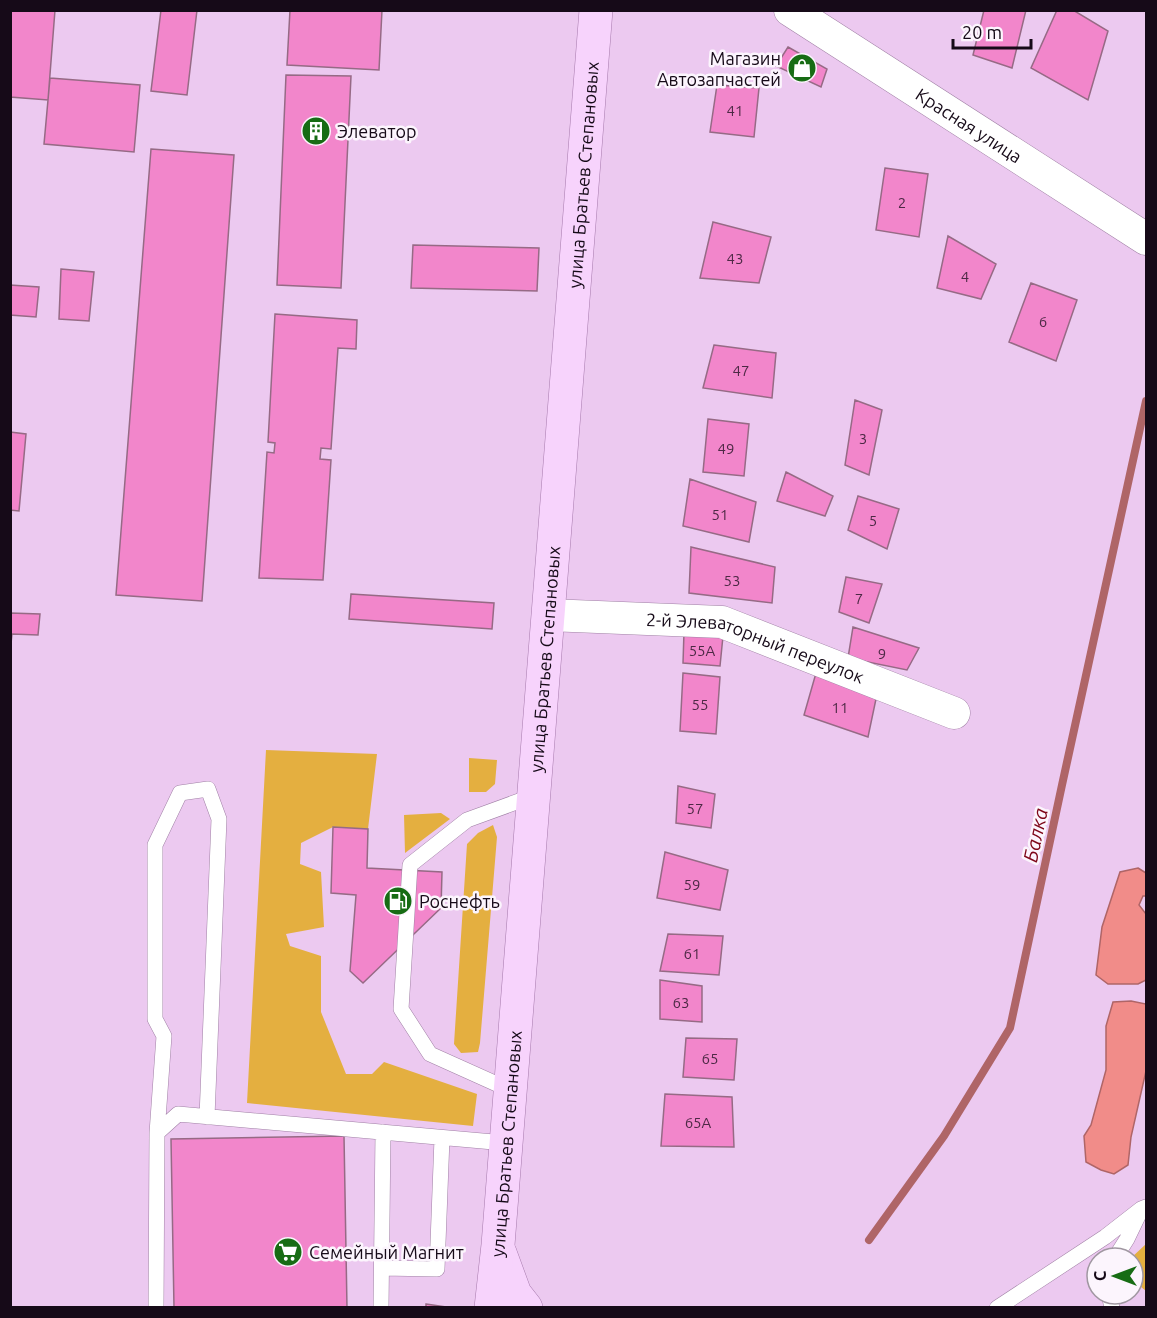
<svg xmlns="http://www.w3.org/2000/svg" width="1157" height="1318" viewBox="0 0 1157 1318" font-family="Ubuntu,sans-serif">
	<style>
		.green { fill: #e4af40 }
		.water { fill: #f18c89; stroke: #af6567; stroke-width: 1.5 }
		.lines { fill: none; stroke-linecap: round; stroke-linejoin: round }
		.stream { stroke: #af6567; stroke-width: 8 }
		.building { fill: #f286cb; stroke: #966a85; stroke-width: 1.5 }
		.lane-casing { stroke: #a080a5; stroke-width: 16 }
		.street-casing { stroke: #a080a5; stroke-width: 33 }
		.primary-casing { stroke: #a579ab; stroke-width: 34 }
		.lane { stroke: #fff; stroke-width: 15 }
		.street { stroke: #fff; stroke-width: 32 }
		.primary { stroke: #f7d3fc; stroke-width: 33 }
		.labels { text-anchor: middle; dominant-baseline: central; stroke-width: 5; stroke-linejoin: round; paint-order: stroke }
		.number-label { font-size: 15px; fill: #4d2945 }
		.poi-label { font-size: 18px; fill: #160a18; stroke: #fcf5fd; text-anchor: start }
		.street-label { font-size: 18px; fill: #160a18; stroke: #fcf5fd }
		.water-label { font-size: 20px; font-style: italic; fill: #7e0619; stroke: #fcf5fd }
	</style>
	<rect width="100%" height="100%" fill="#ecc9f0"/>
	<path class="green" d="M266 750 377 754 368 829 333 827 301 843 300 864 321 872 324 927 286 934 290 946 321 956V1012L346 1074H372L384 1062 477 1094 473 1126 247 1103Z
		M469 758 497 760 495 784 486 792H469Z
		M441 813 450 819 405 853 404 815Z
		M493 825 497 837 480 1043 478 1052 461 1053 454 1044 467 844 478 833Z
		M1146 1244V1291C1132 1280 1133 1274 1133 1258H1131Z"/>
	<path class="water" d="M1138 868 1146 873V896H1143L1139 905 1146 914V980L1138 984H1108L1096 975 1102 927 1120 872Z
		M1131 1001 1146 1004V1071L1131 1137 1128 1165 1114 1174 1101 1170 1086 1162 1084 1136 1091 1125 1106 1070V1026L1113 1002Z"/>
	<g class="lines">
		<path class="stream" d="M869 1240 944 1136 1010 1028 1062 785 1146 401"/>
	</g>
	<path class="building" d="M11 10H55L48 100 10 97Z
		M161 10H197L187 95 151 91Z
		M290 10H382L379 70 287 65Z
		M984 10H1026L1012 68 973 55Z
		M1057 10H1073L1108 31 1088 100 1031 68Z
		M788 47 827 69 821 87 776 66Z
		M286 75 351 76 341 288 277 285Z
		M50 78 140 85 134 152 44 144Z
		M717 85 759 88 754 137 710 132Z
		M151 149 234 155 202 601 116 595Z
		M885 168 928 174 919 237 876 230Z
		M713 222 771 237 759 283 700 278Z
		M948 236 996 264 981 299 937 288Z
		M413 245 539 248 537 291 411 288Z
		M61 269 94 272 89 321 59 319Z
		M1031 283 1077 300 1056 361 1009 342Z
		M10 285 39 287 36 317 10 315Z
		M275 314 357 320 356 349 338 348 331 449 321 448 320 459 331 460 323 580 259 578 267 452 274 453 275 443 268 442Z
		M714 345 776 353 772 398 703 388Z
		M855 400 882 410 869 475 845 465Z
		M708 419 749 424 744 476 703 472Z
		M10 432 26 434 19 511 10 510Z
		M786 472 833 496 825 516 777 501Z
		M690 479 756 502 749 542 683 526Z
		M858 496 899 509 887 549 848 530Z
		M691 547 775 567 772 603 689 593Z
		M846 577 882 584 869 623 839 612Z
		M351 594 494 603 492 629 349 619Z
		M10 613 40 614 38 635 12 634 10 653Z
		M853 627 919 648 907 670 848 658Z
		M684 632 723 636 720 666 683 663Z
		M683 673 720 677 716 734 680 731Z
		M816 673 876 699 868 737 804 715Z
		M678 786 715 794 711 828 676 823Z
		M333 827 368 829 367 868 442 872 441 908 363 983 350 971 356 895 331 893Z
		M665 852 728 870 720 910 657 898Z
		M668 934 723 936 719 975 660 971Z
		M660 980 702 986V1022L660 1019Z
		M686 1038 737 1039 734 1080 683 1077Z
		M665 1094 732 1097 734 1147 661 1146Z
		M344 1136 347 1308H174L171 1139Z
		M426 1304 453 1308H426Z"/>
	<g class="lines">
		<g class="lane-casing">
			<path id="lane" d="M510 1090 430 1054 401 1009 410 865 467 820 533 796
				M157 1133 164 1036 155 1019V845L180 793 208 789 219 819 207 1117
				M1115 1258 1127 1239 1140 1212
				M382 1268 437 1269 442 1138
				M1109 1294 1112 1308
				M156 1308 157 1133 178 1114 505 1143
				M381 1308 383 1132
				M997 1308 1105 1237 1141 1209 1146 1207"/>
		</g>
		<g class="street-casing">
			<g id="street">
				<path id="s1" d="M790 10 1146 239"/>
				<path id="s2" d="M548 615 722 622 954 713"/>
			</g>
		</g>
		<g class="primary-casing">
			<g id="primary">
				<path d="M500 1253 515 1294 526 1308"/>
				<path id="s3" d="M491 1308 498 1245 596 10"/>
			</g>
		</g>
		<use href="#lane" class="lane"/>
		<use href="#street" class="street"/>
		<use href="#primary" class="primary"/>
	</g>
	<defs>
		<g id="shop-disc" transform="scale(1.5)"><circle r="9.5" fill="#176c14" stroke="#fcf5fd"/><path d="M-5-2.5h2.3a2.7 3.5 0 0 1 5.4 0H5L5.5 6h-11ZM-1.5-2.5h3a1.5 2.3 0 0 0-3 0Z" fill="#fff"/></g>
		<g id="building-disc" transform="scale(1.5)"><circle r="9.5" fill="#176c14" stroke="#fcf5fd"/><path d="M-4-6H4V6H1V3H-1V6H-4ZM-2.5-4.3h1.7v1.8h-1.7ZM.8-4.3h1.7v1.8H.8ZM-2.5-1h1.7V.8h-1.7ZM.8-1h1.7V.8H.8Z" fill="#fff"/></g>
		<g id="fuel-disc" transform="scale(1.5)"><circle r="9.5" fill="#176c14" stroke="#fcf5fd"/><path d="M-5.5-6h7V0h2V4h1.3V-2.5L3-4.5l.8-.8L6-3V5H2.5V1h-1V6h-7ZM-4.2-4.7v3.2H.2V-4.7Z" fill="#fff"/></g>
		<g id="supermarket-disc" transform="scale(1.5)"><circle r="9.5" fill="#176c14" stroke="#fcf5fd"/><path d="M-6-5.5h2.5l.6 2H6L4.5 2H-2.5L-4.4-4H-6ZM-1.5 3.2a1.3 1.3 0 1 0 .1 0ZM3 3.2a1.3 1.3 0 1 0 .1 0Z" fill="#fff"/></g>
	</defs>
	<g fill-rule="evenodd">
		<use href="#shop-disc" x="802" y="68"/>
		<use href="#building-disc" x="316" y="131"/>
		<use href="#fuel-disc" x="398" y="901"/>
		<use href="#supermarket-disc" x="288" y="1252"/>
	</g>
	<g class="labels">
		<g class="number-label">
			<text x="735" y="110">41</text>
			<text x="902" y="202">2</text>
			<text x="735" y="258">43</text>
			<text x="965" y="276">4</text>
			<text x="1043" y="321">6</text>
			<text x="741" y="370">47</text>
			<text x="863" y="438">3</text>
			<text x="726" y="448">49</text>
			<text x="720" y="514">51</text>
			<text x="873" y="520">5</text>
			<text x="732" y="580">53</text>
			<text x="859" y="598">7</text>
			<text x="702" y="650">55А</text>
			<text x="882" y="653">9</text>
			<text x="700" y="704">55</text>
			<text x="840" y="707">11</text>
			<text x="695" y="808">57</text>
			<text x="692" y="884">59</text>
			<text x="692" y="953">61</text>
			<text x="681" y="1002">63</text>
			<text x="710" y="1058">65</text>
			<text x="698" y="1122">65А</text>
		</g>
		<g class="poi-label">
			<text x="781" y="58" text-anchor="end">Магазин<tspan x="781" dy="21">Автозапчастей</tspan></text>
			<text x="337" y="131">Элеватор</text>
			<text x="419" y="901">Роснефть</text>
			<text x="309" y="1252">Семейный Магнит</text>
		</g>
		<g class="street-label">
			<text stroke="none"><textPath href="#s1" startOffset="213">Красная улица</textPath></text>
			<text stroke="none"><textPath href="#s3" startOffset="1137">улица Братьев Степановых</textPath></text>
			<text stroke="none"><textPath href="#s2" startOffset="212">2-й Элеваторный переулок</textPath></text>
			<text stroke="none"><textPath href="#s3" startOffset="651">улица Братьев Степановых</textPath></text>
			<text stroke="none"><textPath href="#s3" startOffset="165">улица Братьев Степановых</textPath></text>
		</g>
		<g class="water-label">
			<text transform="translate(1035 835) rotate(-78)">Балка</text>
		</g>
	</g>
	<rect width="1157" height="1318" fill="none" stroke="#160a18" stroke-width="24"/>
	<g transform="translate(1115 1276) rotate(270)"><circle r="28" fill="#fcf5fd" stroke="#a097a1" stroke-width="1.5"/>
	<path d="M0-4.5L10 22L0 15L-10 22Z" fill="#176c14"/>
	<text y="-9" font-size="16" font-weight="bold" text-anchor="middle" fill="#160a18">С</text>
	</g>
	<path d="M953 39v9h78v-9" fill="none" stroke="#160a18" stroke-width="3"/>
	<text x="962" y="39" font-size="18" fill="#160a18" stroke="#fcf5fd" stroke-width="4.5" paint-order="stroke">20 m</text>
</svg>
